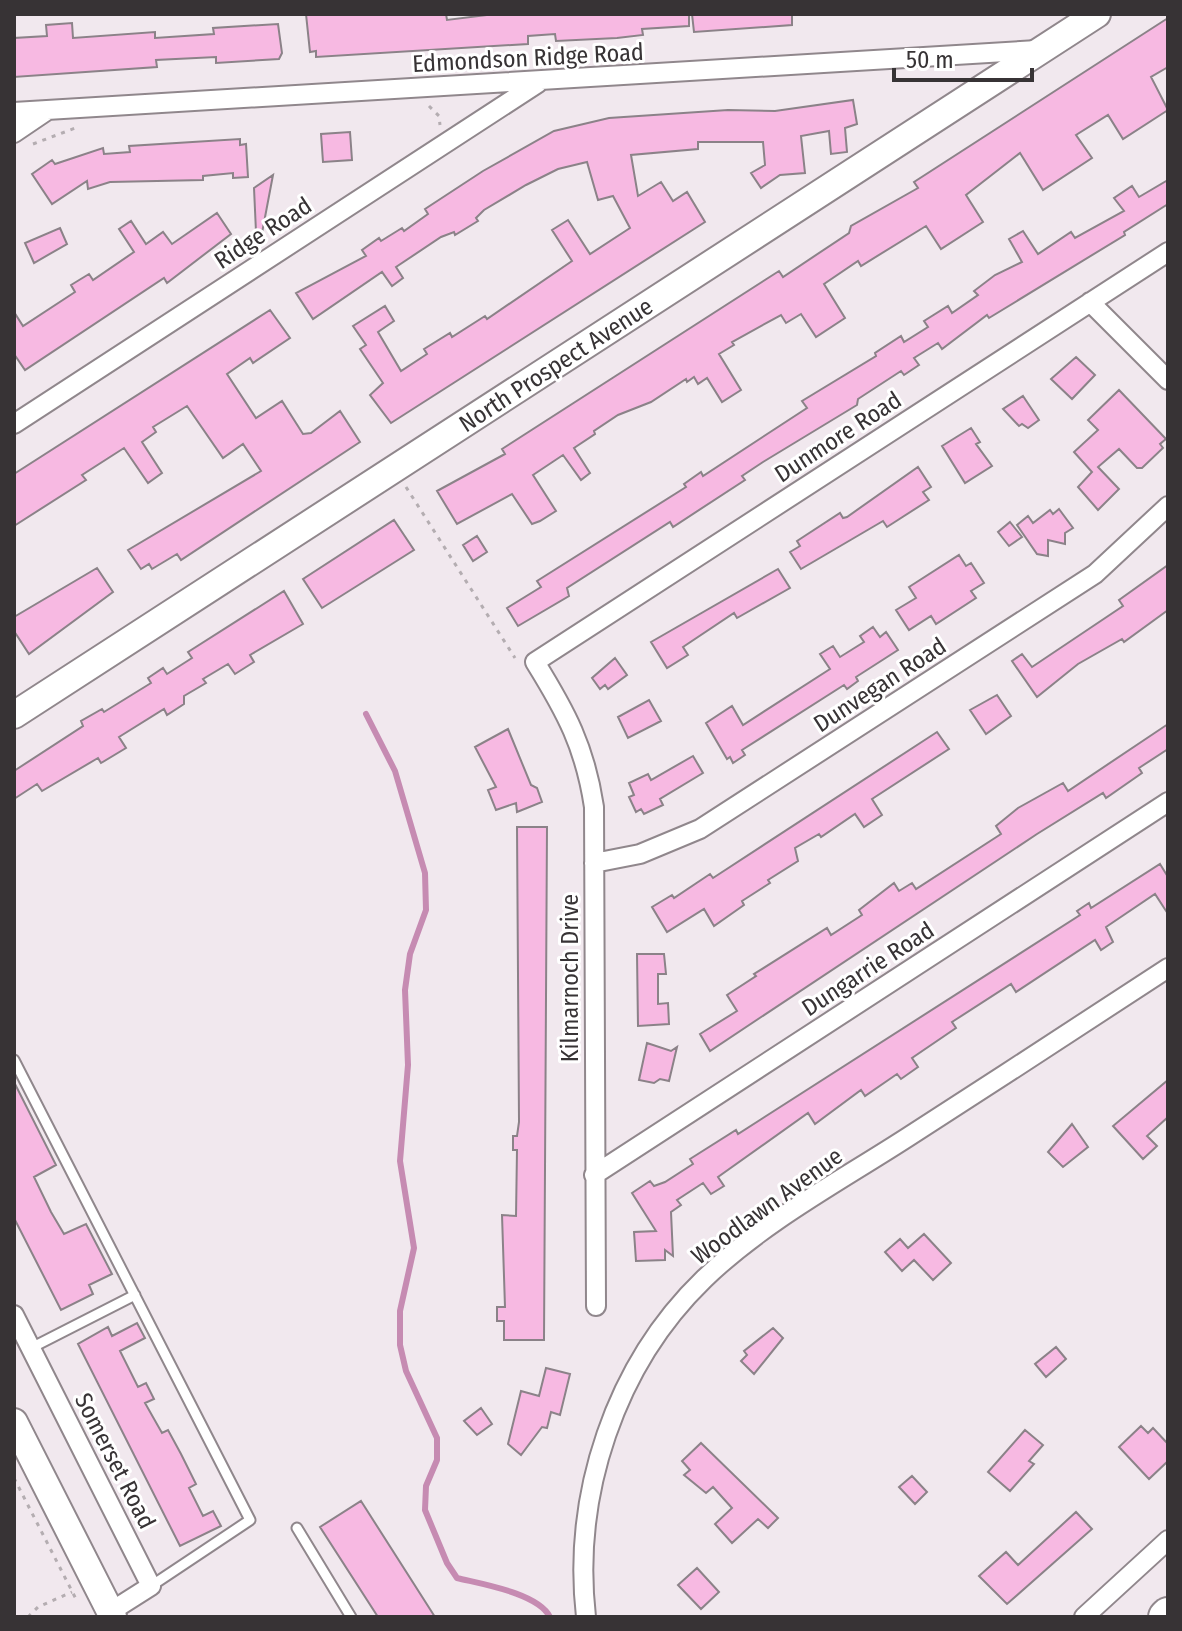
<svg xmlns="http://www.w3.org/2000/svg" width="1182" height="1631" viewBox="0 0 1182 1631" font-family="'Fira Sans Condensed',sans-serif">
	<style>
		.lines { fill: none; stroke-linecap: round; stroke-linejoin: round }
		.stream { stroke: #c68bb2; stroke-width: 6 }
		.building { fill: #f7b9e2; stroke: #8b8288; stroke-width: 2 }
		.lane-casing { stroke: #90878c; stroke-width: 13 }
		.street-casing { stroke: #90878c; stroke-width: 22 }
		.secondary-casing { stroke: #90878c; stroke-width: 30 }
		.highway-casing { stroke: #90878c; stroke-width: 38 }
		.path { stroke: #b4adb1; stroke-width: 3; stroke-dasharray: 4 6; stroke-linecap: butt }
		.lane { stroke: #fff; stroke-width: 9 }
		.street { stroke: #fff; stroke-width: 18 }
		.secondary { stroke: #fff; stroke-width: 26 }
		.highway { stroke: #fff; stroke-width: 34 }
		.labels { text-anchor: middle; dominant-baseline: central; stroke-width: 6; stroke-linejoin: round; paint-order: stroke }
		.street-label { font-size: 24px; fill: #373335; stroke: #fff }
	</style>
	<rect width="100%" height="100%" fill="#f1e8ee"/>
	<g class="lines">
		<path class="stream" d="M366 714 395 771 425 873 426 910 410 954 405 990 408 1065 400 1161 414 1248 400 1311V1345L406 1371 437 1438V1460L426 1486 425 1510 447 1563 457 1578C481 1584 538 1593 550 1617"/>
	</g>
	<path class="building" d="M306 14H446L447 20 495 14H689V26L642 29 643 35 617 38 556 41 555 34 528 36V44L316 57V51L310 52Z
		M692 14H792V25L694 32Z
		M1168 18V67L1151 77 1168 110 1123 139 1108 115 1076 135 1092 158 1043 190 1020 153 966 195 983 222 941 249 926 226 861 266 858 261 824 284 845 318 816 337 801 314 786 323 781 315 732 342 734 345 719 354 741 390 722 402 707 378 698 384 694 377 687 382 686 379 651 402 618 415 594 431 595 434 574 448 590 473 581 480 563 455 533 475 556 511 540 521 532 524 512 494 457 524 437 491 505 454 502 449 779 271 783 277 849 233 851 226 918 188 914 182Z
		M72 23 73 38 155 32V38L214 34 213 28 278 24 282 53 279 59 216 63V57L156 60 157 67 14 77V38L47 36 46 25Z
		M853 100 857 124 845 128 847 152 831 154 829 131 801 136 805 173 780 175 761 188 751 173 765 165 763 142H698V149L631 155 638 196 661 182 673 201 687 192 705 222 391 423 370 395 383 383 360 349 366 345 353 326 385 306 394 321 378 332 401 371 427 354 424 349 450 333 452 337 485 316 487 319 572 261 552 230 568 220 590 254 630 228 613 196 598 200 587 162 558 169 526 185 484 210 476 218 478 221 455 235 454 232 441 237 396 267 403 278 392 286 382 272 313 319 296 293 366 256 362 250 379 238 381 241 402 228 404 231 428 214 425 209 483 171 554 131 609 118 728 110 775 111Z
		M350 132 352 160 323 162 321 134Z
		M240 139V145L246 144 248 177 233 178V173L203 176V180L110 182 88 189 87 181 52 204 32 174 52 160 55 164 103 148 104 154 130 152 129 146Z
		M273 175 262 233 256 232 254 188Z
		M1168 180V204L1124 232 1125 235 989 318 987 315 942 349 938 343 914 358 919 365 904 375 901 371 858 399 857 405 763 462 742 476 745 480 673 527 670 522 567 588 569 596 518 626 507 608 541 587 537 581 686 487 684 484 701 472 703 476 807 408 802 401 876 356 875 353 901 336 904 342 928 327 924 321 948 306 952 313 978 295 974 291 995 275 1022 262 1009 239 1023 231 1038 254 1071 232 1075 238 1124 211 1114 198 1132 186 1139 197Z
		M217 213 231 234 167 283 164 278 25 370 14 354V312L23 326 75 292 71 285 89 274 93 280 134 252 119 229 131 221 146 244 163 232 172 244Z
		M60 228 67 244 34 263 25 243Z
		M270 310 290 338 253 363 250 358 227 374 256 418 282 401 303 434 311 433 340 411 360 442 181 560 177 554 152 569 149 564 141 569 128 550 261 471 243 444 223 458 187 406 153 427 156 432 142 442 162 473 148 483 124 448 82 475 86 480 14 526V474Z
		M1076 357 1095 375 1072 399 1051 379Z
		M1119 390 1166 439 1160 444 1163 448 1142 468H1137L1119 449 1098 467 1119 489 1098 510 1078 487 1092 472 1074 452 1098 430 1088 420Z
		M1023 396 1039 420 1028 428 1022 424 1019 426 1003 409Z
		M971 428 980 442 976 444 992 466 965 483 942 446Z
		M918 467 931 487 923 492 929 500 887 527 883 521 801 569 790 552 800 546 797 541 840 513 843 518 847 517Z
		M1059 509 1073 528 1065 533V544L1048 540V556L1037 554 1017 525 1028 516 1033 523 1050 510 1053 514Z
		M394 520 414 550 322 608 303 579Z
		M1010 522 1022 537 1009 546 998 532Z
		M477 536 487 552 473 561 463 545Z
		M959 555 966 566 971 563 984 583 971 591 976 598 936 624 931 616 909 630 896 610 916 598 909 587Z
		M1168 565V610L1124 642 1122 639 1078 664 1037 697 1012 661 1022 654 1032 667 1123 606 1119 600Z
		M97 568 113 592 29 654 14 631V617Z
		M778 569 790 588 737 618 734 613 683 647 688 655 667 668 651 642Z
		M284 591 303 624 250 655 254 662 235 674 228 664 203 679 206 683 184 696V704L167 715 164 709 119 737 126 748 101 763 98 758 42 791 37 784 14 799V771L83 726 81 721 102 709 104 712 151 683 148 678 163 668 167 674 192 658 188 652Z
		M873 627 880 637 886 632 898 650 856 677 858 681 847 689 844 685 742 750 745 755 733 763 730 757 727 759 706 723 732 706 743 725 830 669 820 654 833 646 840 657 864 642 860 636Z
		M615 658 627 675 608 689 605 685 600 689 592 678Z
		M997 695 1011 716 986 734 970 710Z
		M649 700 661 721 628 738 618 717Z
		M1168 724V749L1139 768 1142 773 1106 798 1103 793 1037 834 710 1051 700 1034 737 1011 727 995 756 976 754 974 827 928 831 935 862 915 859 910 894 883 899 891 912 883 916 889 1001 834 996 826 1018 808 1063 783 1068 791Z
		M508 729 531 785 537 788 542 802 517 812 516 803 496 810 488 790 496 787 475 747Z
		M937 732 949 749 872 799 882 815 864 827 855 814 821 837 819 834 795 848 798 861 768 880 770 883 742 901 744 905 714 926 704 909 667 932 652 907 672 895 674 898 710 874 713 878Z
		M693 756 703 773 660 799 663 805 644 814 641 809 636 812 629 797 634 795 629 783 648 774 651 780Z
		M517 827H547L544 1340H504V1321H497V1307H505L502 1215 516 1216 517 1150H513V1136H517L519 1122Z
		M1160 864 1168 877V914L1155 894 1106 927 1113 942 1101 950 1095 940 1016 992 1011 984 952 1022 956 1028 912 1058 918 1067 901 1079 897 1074 865 1096 861 1090 815 1124 808 1113 718 1177 724 1186 711 1194 703 1183 677 1200 681 1205 671 1212 673 1256 665 1250V1260L636 1261 634 1232 656 1231 632 1193 650 1181 654 1186 665 1182 693 1164 690 1159 736 1130 738 1134 1080 915 1077 911 1089 903 1091 908Z
		M637 954H664L666 974H658V1004L668 1003 669 1024 638 1026Z
		M647 1043 671 1051 677 1047 669 1081 660 1079 654 1083 639 1080Z
		M1168 1080V1117L1147 1136 1157 1146 1143 1159 1113 1126Z
		M14 1082 56 1165 34 1177 51 1212 64 1234 86 1224 112 1274 89 1285 93 1294 61 1310 14 1218Z
		M1072 1124 1088 1147 1063 1167 1048 1152Z
		M924 1234 951 1263 933 1280 914 1260 902 1271 885 1252 900 1239 908 1248Z
		M137 1323 145 1338 120 1351 138 1387 146 1383 154 1399 145 1403 162 1433 168 1430 181 1454 196 1484 189 1488 203 1516 213 1511 221 1526 180 1546 78 1344 108 1327 112 1336Z
		M773 1328 783 1338 754 1374 741 1361 747 1355 744 1351Z
		M1056 1347 1066 1359 1046 1377 1035 1364Z
		M546 1368 570 1374 560 1415 551 1412 547 1428 542 1427 521 1455 508 1444 521 1391 539 1396Z
		M481 1408 492 1424 477 1435 464 1421Z
		M1141 1426 1148 1433 1153 1428 1168 1444V1461L1149 1479 1119 1447Z
		M1025 1430 1043 1445 1029 1461 1034 1464 1010 1491 988 1472Z
		M701 1443 778 1518 768 1528 758 1519 732 1543 715 1524 732 1508 713 1487 706 1493 684 1475 690 1470 682 1461Z
		M912 1476 927 1492 915 1504 899 1487Z
		M361 1501 435 1617H378L320 1527Z
		M1076 1512 1092 1529 1007 1604 979 1576 1006 1552 1018 1565Z
		M697 1568 719 1592 701 1609 678 1585Z"/>
	<g class="lines">
		<g class="lane-casing">
			<path id="lane" d="M14 1060 250 1520 151 1586
				M31 1348 135 1295
				M297 1528 351 1617"/>
		</g>
		<g class="street-casing">
			<path id="street" d="M14 112 1037 50
				M14 133 48 110
				M1090 302 1168 380
				M14 424 538 83
				M594 863 640 854 700 829 1095 574 1168 506
				M594 1175 1168 802
				M596 1306 594 807C585 747 566 712 535 662L1168 252
				M14 1315 151 1586 110 1612
				M586 1617C572 1495 615 1365 704 1279 763 1222 840 1181 908 1137 995 1081 1081 1025 1168 968
				M1084 1617 1168 1540"/>
		</g>
		<g class="secondary-casing">
			<path id="secondary" d="M14 715 1097 14
				M14 1422 113 1617"/>
		</g>
		<g class="highway-casing">
			<path id="highway" d="M1166 1617 1168 1615"/>
		</g>
		<path class="path" d="M429 106 439 116 440 125
			M33 144 78 127
			M406 487 515 658
			M14 1478 76 1599
			M28 1617 38 1607 72 1592"/>
		<use href="#lane" class="lane"/>
		<use href="#street" class="street"/>
		<use href="#secondary" class="secondary"/>
		<use href="#highway" class="highway"/>
	</g>
	<g class="labels">
		<g class="street-label">
			<text transform="translate(528 58) rotate(-3)">Edmondson Ridge Road</text>
			<text transform="translate(263 233) rotate(-33)">Ridge Road</text>
			<text transform="translate(556 365) rotate(-33)">North Prospect Avenue</text>
			<text transform="translate(838 437) rotate(-33)">Dunmore Road</text>
			<text transform="translate(880 685) rotate(-33)">Dunvegan Road</text>
			<text transform="translate(868 969) rotate(-33)">Dungarrie Road</text>
			<text transform="translate(570 978) rotate(-90)">Kilmarnoch Drive</text>
			<text transform="translate(767 1206) rotate(-36)">Woodlawn Avenue</text>
			<text transform="translate(115 1461) rotate(63)">Somerset Road</text>
		</g>
	</g>
	<rect width="1182" height="1631" fill="none" stroke="#373335" stroke-width="32"/>
	<path d="M894 68v12h138v-12" fill="none" stroke="#373335" stroke-width="4"/>
	<text x="906" y="68" font-size="24" fill="#373335" stroke="#ffffff" stroke-width="6" paint-order="stroke">50 m</text>
</svg>
